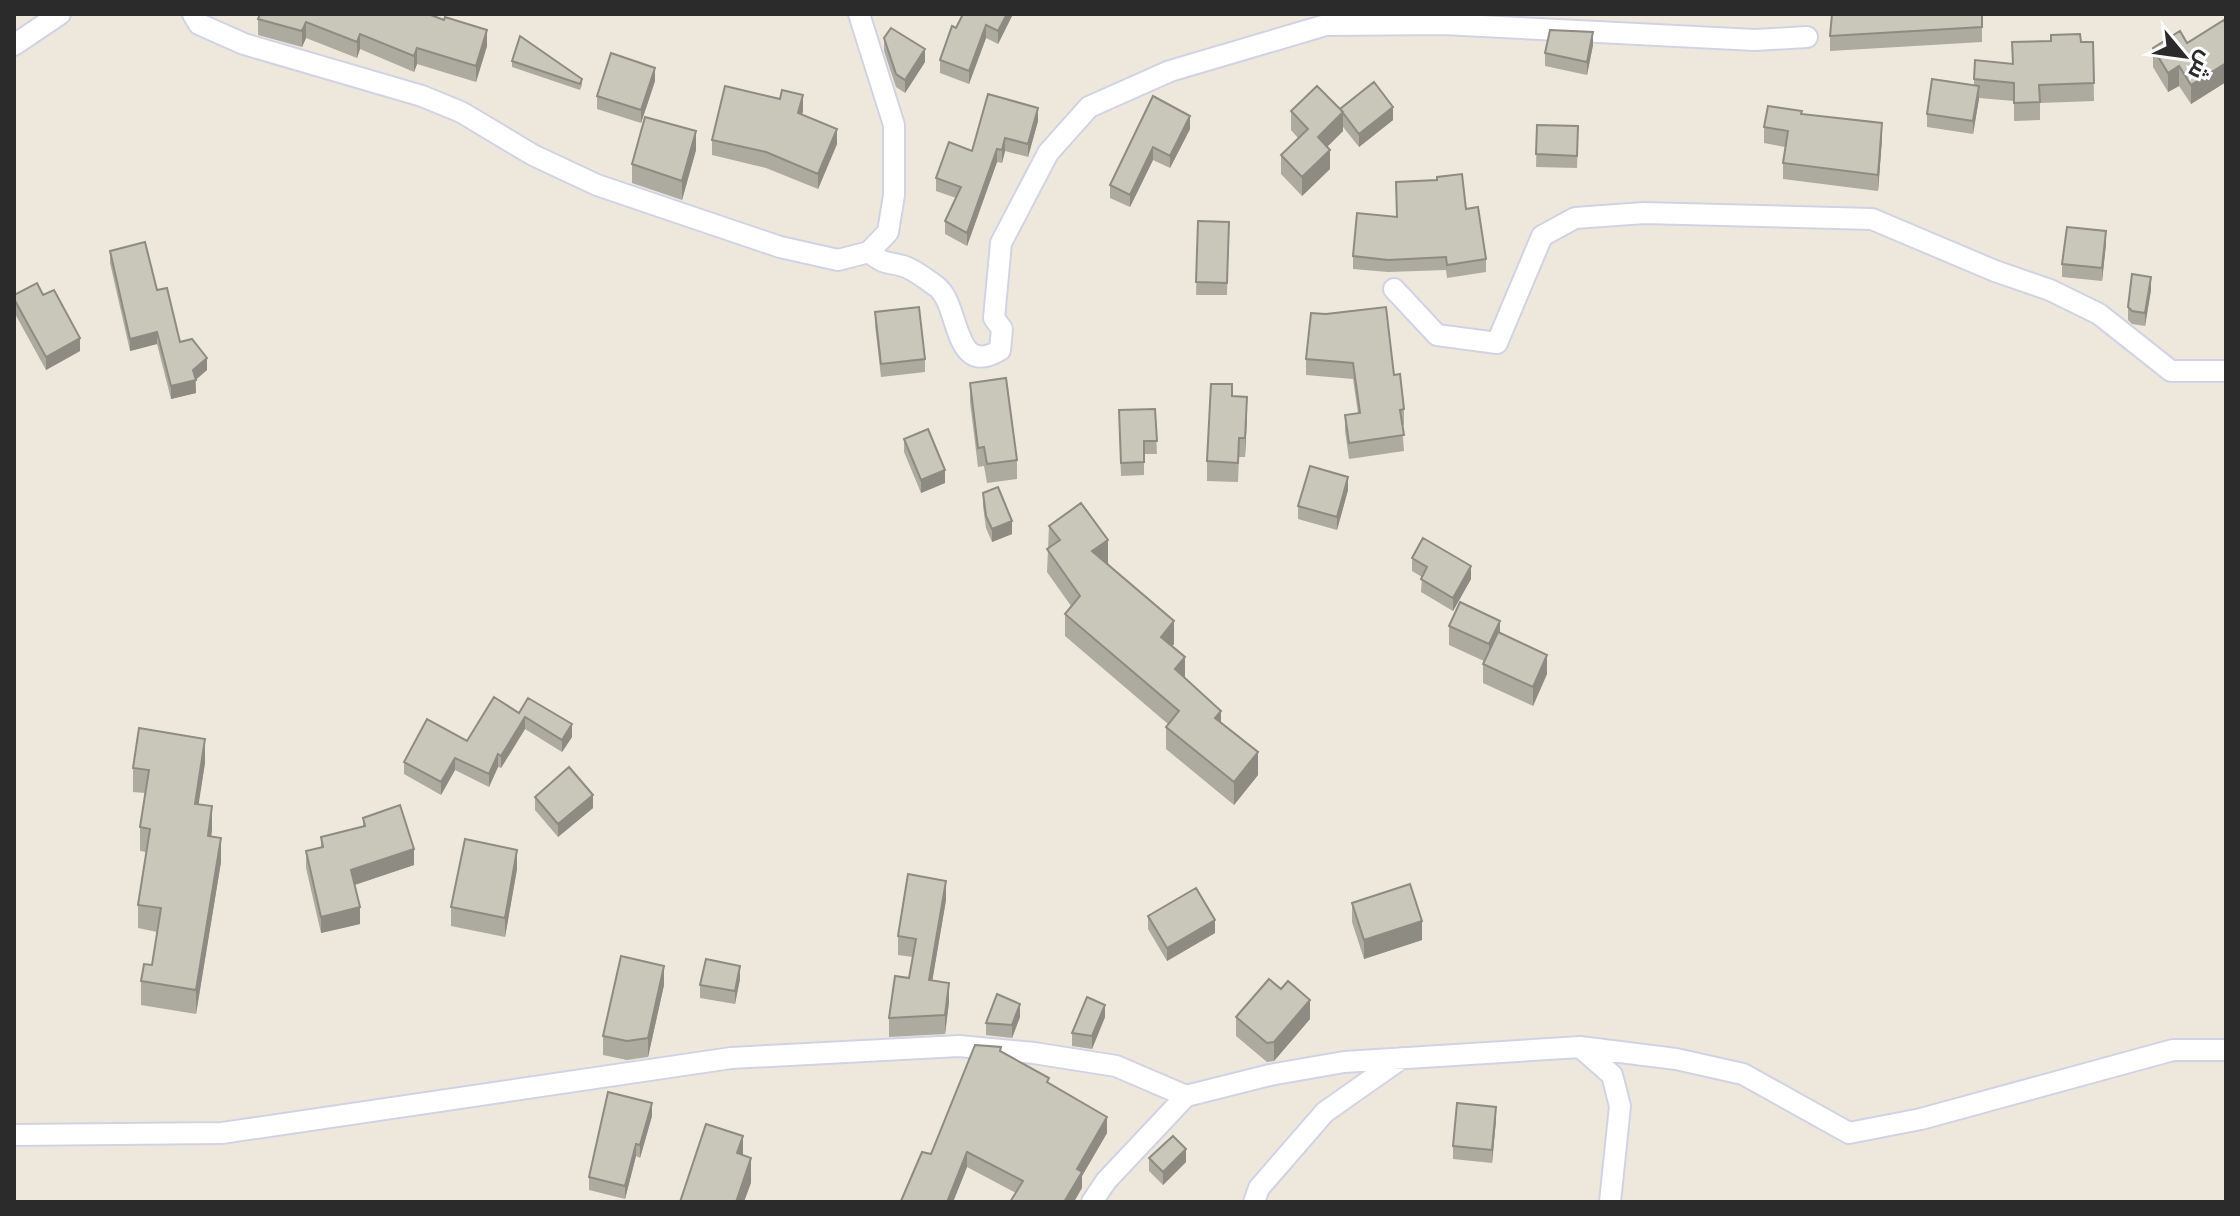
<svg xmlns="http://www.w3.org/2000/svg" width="2240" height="1216" viewBox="0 0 2240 1216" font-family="'Golos Text',Cairo,sans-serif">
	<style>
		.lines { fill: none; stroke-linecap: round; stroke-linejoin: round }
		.minor-casing { stroke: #d1d3e5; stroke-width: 24 }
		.minor { stroke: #fff; stroke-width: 20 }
		.wall { fill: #adaaa0 }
		.shaded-wall { fill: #8d8b82 }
		.building { fill: #c9c6ba; stroke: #8d8b82; stroke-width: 2 }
	</style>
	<rect width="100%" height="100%" fill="#eee8dc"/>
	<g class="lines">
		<g class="minor-casing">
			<path id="minor" d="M193 14 199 24 244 44 422 96 461 112 533 155 597 185 780 247 838 260 869 252 888 232 894 195V125L859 14
				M14 45 60 14
				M869 252C885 265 885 261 903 266 914 269 927 280 936 286 961 304 952 379 1000 350L1002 329 994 318 1001 243 1048 153 1089 107 1170 71 1326 25 1443 24 1755 40 1807 37
				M1394 289 1437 335 1497 343 1542 236 1575 218 1644 213 1872 219 1995 271 2050 290 2099 314 2171 371H2226
				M1580 1047 1676 1059 1743 1074 1849 1133 1921 1119 2173 1050H2226
				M14 1135 222 1133 731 1058 959 1046 1034 1053 1116 1066 1186 1096 1270 1075 1344 1062 1580 1047 1612 1075 1620 1106 1610 1202
				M1092 1202 1106 1181 1186 1096
				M1254 1202 1259 1188 1325 1112 1402 1058"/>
		</g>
		<use href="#minor" class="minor"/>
	</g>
	<path class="wall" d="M260 14 487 46 476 82 417 64 414 72 360 49 357 58 306 38 302 47 258 35V19Z
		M963 14H1013L998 44 986 38 969 84 940 73V60Z
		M1982 14V42L1830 51V36Z
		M2226 24V82L2191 104 2179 86 2168 92 2153 67V48L2187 43Z
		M884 38 925 62 905 93 896 87 884 51Z
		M2081 42H2093L2094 101 2040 103V120L2014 121V101L1979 98 1973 134 1927 127V114L1974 86V79L2013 64Z
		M1593 45 1587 75 1545 66V53Z
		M512 61 582 79V85L580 90 512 67Z
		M655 81 641 123 597 109V96Z
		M1153 96 1190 129 1170 168 1153 160 1130 207 1110 198V185Z
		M1340 109 1393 120 1359 147 1343 127V131L1327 147 1330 169 1302 196 1281 174V155L1298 138 1291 130V111Z
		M803 111 802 114 837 144 818 189 766 168 712 155V140Z
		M1802 114 1882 139 1878 191 1783 179V163L1785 147 1764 143V127Z
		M1038 121 1028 157 1005 151 1002 163 997 162 967 246 945 234V221L956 198 936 191V178L972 151Z
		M1537 125 1578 139 1577 168 1536 167Z
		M696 150 682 200 632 183V164Z
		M1466 209 1486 259V272L1447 278 1446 270 1388 272 1353 269V256L1397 217Z
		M1198 221 1229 222 1227 295H1196Z
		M2106 244 2102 281 2062 277V264Z
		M110 251 180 342 207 370 196 380V393L171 399 157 344 130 351 110 263Z
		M2151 290 2145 326 2132 324 2128 320V307Z
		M14 295H43L80 351 46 370 14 312Z
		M875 312 925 359V372L881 377 875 325Z
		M1311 313 1394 375 1404 409V425H1402L1404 451 1349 459 1345 431V415L1358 413 1353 379 1306 375V359Z
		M970 383 1017 460V479L987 483 984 466 978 467 970 402Z
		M1232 397 1247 416 1245 457H1239L1238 482 1207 481V461Z
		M1155 409 1157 454H1144V475L1121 476 1119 423Z
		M904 439 945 483 921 493 904 452Z
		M1348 490 1337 530 1298 519V506Z
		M983 493 1012 534 992 542 986 528 983 506Z
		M1049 526 1108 563 1174 644 1172 646 1185 679 1221 722 1258 775 1234 805 1166 749V727L1168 724 1065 636V614L1071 606 1047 572Z
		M1412 558 1471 579 1453 611 1421 592 1422 577 1412 571Z
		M1449 626 1500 633 1547 674 1533 706 1483 683V664L1484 661 1449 645Z
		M519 713 572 737 562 752 525 729 501 768 498 767 489 787 455 770 441 795 404 774V762L467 741Z
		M205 763 198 804 212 830 211 836 221 862 196 1014 141 1005V981L152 965 157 932 138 928V905L146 852 140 851V827L145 793 133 792V768Z
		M535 797 593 808 558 837 535 810Z
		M363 818 414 865 355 885 360 924 321 933 306 868V851L321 847V837L363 826Z
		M517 869 505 937 451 926V907Z
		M946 900 932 981 949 1002 945 1034 889 1037V1018L909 978 913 957 898 955V936Z
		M1352 903 1422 940 1364 959 1352 922Z
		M1148 916 1215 933 1167 961 1148 929Z
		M740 979 735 1004 700 998V985Z
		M664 985 648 1057 627 1060 603 1055V1036Z
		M1281 989 1310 1019 1274 1061 1267 1062 1236 1036V1017Z
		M1020 1017 1012 1038 986 1035V1023Z
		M1105 1017 1092 1049 1072 1046V1033Z
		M1001 1052 1049 1083 1107 1133 1082 1176V1188L1016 1193 967 1167 953 1202H901L931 1154Z
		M652 1116 640 1158 636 1156 625 1199 589 1190V1177Z
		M1496 1120 1492 1163 1453 1159V1146Z
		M1149 1158 1186 1162 1163 1185 1149 1171Z"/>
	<path class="shaded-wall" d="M1007 14H1013L998 44V31Z
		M306 22V38L302 47V31Z
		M986 25V38L969 84V71Z
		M487 30V46L476 82V66Z
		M1593 32V45L1587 75V62Z
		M360 34V49L357 58V42Z
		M417 48V64L414 72V56Z
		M925 49V62L905 93V80Z
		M2226 63V82L2191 104V85Z
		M2179 66V86L2168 92V73Z
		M655 68V81L641 123V110Z
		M1979 86V99L1973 134V121Z
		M803 95V111L798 128V113Z
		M1393 107V120L1359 147V134Z
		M1038 108V121L1028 157V144Z
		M1343 112V131L1318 156V137Z
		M1190 116V129L1170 168V156Z
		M1882 123V139L1878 191V175Z
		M837 129V144L818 189V174Z
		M696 131V150L682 200V181Z
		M1005 138V151L1002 163V150Z
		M1153 147V160L1130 207V195Z
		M997 149V162L967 246V233Z
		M1330 150V169L1302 196V177Z
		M2106 231V244L2102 281V268Z
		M2151 277V290L2145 326V313Z
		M157 332V344L130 351V339Z
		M80 338V351L46 370V357Z
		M207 358V370L195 380 196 393 171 399V386Z
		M1247 397V416L1245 457V438Z
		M945 470V483L921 493V480Z
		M1348 477V490L1337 530V517Z
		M1012 521V534L992 542V529Z
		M1108 540V563L1092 573V551Z
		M1471 566V579L1453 611V598Z
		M1174 621V644L1161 659V637Z
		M1500 621V640L1489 663V644Z
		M1547 655V674L1533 706V687Z
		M1185 657V679L1175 669Z
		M1221 711V733L1215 718Z
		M525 717V729L501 768V756Z
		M572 724V737L562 752V740Z
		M205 739V763L195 828V804Z
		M1258 752V775L1234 805V782Z
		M498 754V767L489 787V774Z
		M455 758V770L441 795V782Z
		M593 795V808L558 837V824Z
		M212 806V830L208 860V836Z
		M221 838V862L196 1014V990Z
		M414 849V865L351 886V870Z
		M517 850V869L505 937V918Z
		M946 881V900L929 1000V980Z
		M360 907V924L321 933V917Z
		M1215 920V933L1167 961V948Z
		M1422 921V940L1364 959V940Z
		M664 966V985L648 1057V1038Z
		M740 966V979L735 1004V991Z
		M949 983V1002L945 1034V1015Z
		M1310 1000V1019L1274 1061V1042Z
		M1020 1004V1017L1012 1038V1025Z
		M1105 1005V1017L1092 1049V1036Z
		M652 1103V1116L640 1158V1145Z
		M1496 1107V1120L1492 1163V1150Z
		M1107 1117V1133L1082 1176V1188L1074 1202H1064L1077 1169Z
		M743 1136V1161L737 1153Z
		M636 1144V1156L625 1199V1186Z
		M1186 1149V1162L1163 1185V1172Z
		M967 1152V1167L953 1202H947Z
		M751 1158V1183L744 1202H736Z"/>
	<path class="building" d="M260 14H428L444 20 445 17 487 30 476 66 417 48 414 56 360 34 357 42 306 22 302 31 258 19Z
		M963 14H1007L998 31 986 25 969 71 940 60 952 26 956 28Z
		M1832 14H1982V27L1830 36Z
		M2224 20 2226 24V63L2191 85 2179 66 2168 73 2153 48 2180 31 2187 43Z
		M891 28 925 49 905 80 896 74 884 38Z
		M1550 30 1593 32 1587 62 1545 53Z
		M2080 34 2081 42H2093L2094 83 2039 85 2040 102 2014 103V83L1974 79 1975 60 2013 64 2012 42 2051 41V35Z
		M520 36 582 79 580 84 512 61Z
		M611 53 655 68 641 110 597 96Z
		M1932 79 1979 86 1973 121 1927 114Z
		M1374 82 1393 107 1359 134 1340 109Z
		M725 86 780 99 782 90 803 95 798 113 837 129 818 174 766 152 712 140Z
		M1317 86 1343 112 1318 137 1330 150 1302 177 1281 155 1308 129 1291 111Z
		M988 94 1038 108 1028 144 1005 138 1002 150 997 149 967 233 945 221 961 187 936 178 949 142 972 151Z
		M1153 96 1190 116 1170 156 1153 147 1130 195 1110 185Z
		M1768 106 1802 111 1801 114 1882 123 1878 175 1783 163 1788 131 1764 127Z
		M645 117 696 131 682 181 632 164Z
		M1537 125 1578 126 1577 156 1536 154Z
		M1462 174 1466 209 1478 207 1486 259 1447 265 1446 257 1388 260 1353 256 1357 213 1397 217 1396 182 1437 180V177Z
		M1198 221 1229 222 1227 283 1196 282Z
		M2067 227 2106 231 2102 268 2062 264Z
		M145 242 157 290 167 288 180 342 192 339 207 358 193 370 196 380 171 386 157 332 130 339 110 251Z
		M2132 274 2151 277 2145 313 2132 311 2128 307Z
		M37 283 43 295 54 290 80 338 46 357 14 299V295Z
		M919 307 925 359 881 364 875 312Z
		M1386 307 1394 375 1400 374 1404 409 1400 410 1404 435 1349 443 1345 415 1360 413 1353 363 1306 359 1311 313 1326 314Z
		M1006 378 1017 460 987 464 984 447 978 448 970 383Z
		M1211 384H1232V396L1247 397 1245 438H1239L1238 463 1207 461Z
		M1155 409 1157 441H1144V462L1121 463 1119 410Z
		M928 429 945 470 921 480 904 439Z
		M1310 466 1348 477 1337 517 1298 506Z
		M998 487 1012 521 992 529 986 516 983 493Z
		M1081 503 1108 540 1092 551 1174 621 1161 637 1185 657 1175 669 1221 711 1215 718 1258 752 1234 782 1166 727 1179 711 1065 614 1080 596 1047 549 1060 540 1049 526Z
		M1423 538 1471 566 1453 598 1421 579 1427 567 1412 558Z
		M1460 602 1500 621 1489 644 1449 626Z
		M1498 632 1547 655 1533 687 1483 664Z
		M494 697 519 713 528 698 572 724 562 740 525 717 501 756 498 754 489 774 455 758 441 782 404 762 427 719 467 741Z
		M139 728 205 739 195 804 212 806 208 836 221 838 196 990 141 981 144 964 152 965 161 908 138 905 150 829 140 827 149 770 133 768Z
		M569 767 593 795 558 824 535 797Z
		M400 805 414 849 351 870 360 907 321 917 306 851 323 847 321 837 365 826 363 818Z
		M465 839 517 850 505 918 451 907Z
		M908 874 946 881 929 980 949 983 945 1015 889 1018 895 976 909 978 916 939 898 936Z
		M1410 884 1422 921 1364 940 1352 903Z
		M1196 888 1215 920 1167 948 1148 916Z
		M621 956 664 966 648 1038 627 1041 603 1036Z
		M706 959 740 966 735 991 700 985Z
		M1269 979 1281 989 1288 981 1310 1000 1274 1042 1267 1043 1236 1017Z
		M997 994 1020 1004 1012 1025 986 1023Z
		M1087 997 1105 1005 1092 1036 1072 1033Z
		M975 1045 1001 1047 1000 1051 1049 1078 1047 1082 1107 1117 1077 1169 1082 1172 1064 1202H1010L1023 1181 967 1152 947 1202H904L901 1201 922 1152 931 1154Z
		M608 1092 652 1103 640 1145 636 1144 625 1186 589 1177Z
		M1457 1103 1496 1107 1492 1150 1453 1146Z
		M706 1124 743 1136 737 1153 751 1158 736 1202H680Z
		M1173 1136 1186 1149 1163 1172 1149 1158Z"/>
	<rect width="2240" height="1216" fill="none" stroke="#2b2b2b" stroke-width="32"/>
	<g transform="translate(2184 56) rotate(119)" stroke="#ffffff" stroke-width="6" paint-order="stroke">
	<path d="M0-6L14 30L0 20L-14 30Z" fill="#2b2b2b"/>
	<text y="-12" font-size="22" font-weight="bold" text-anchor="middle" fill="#2b2b2b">ش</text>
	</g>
</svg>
